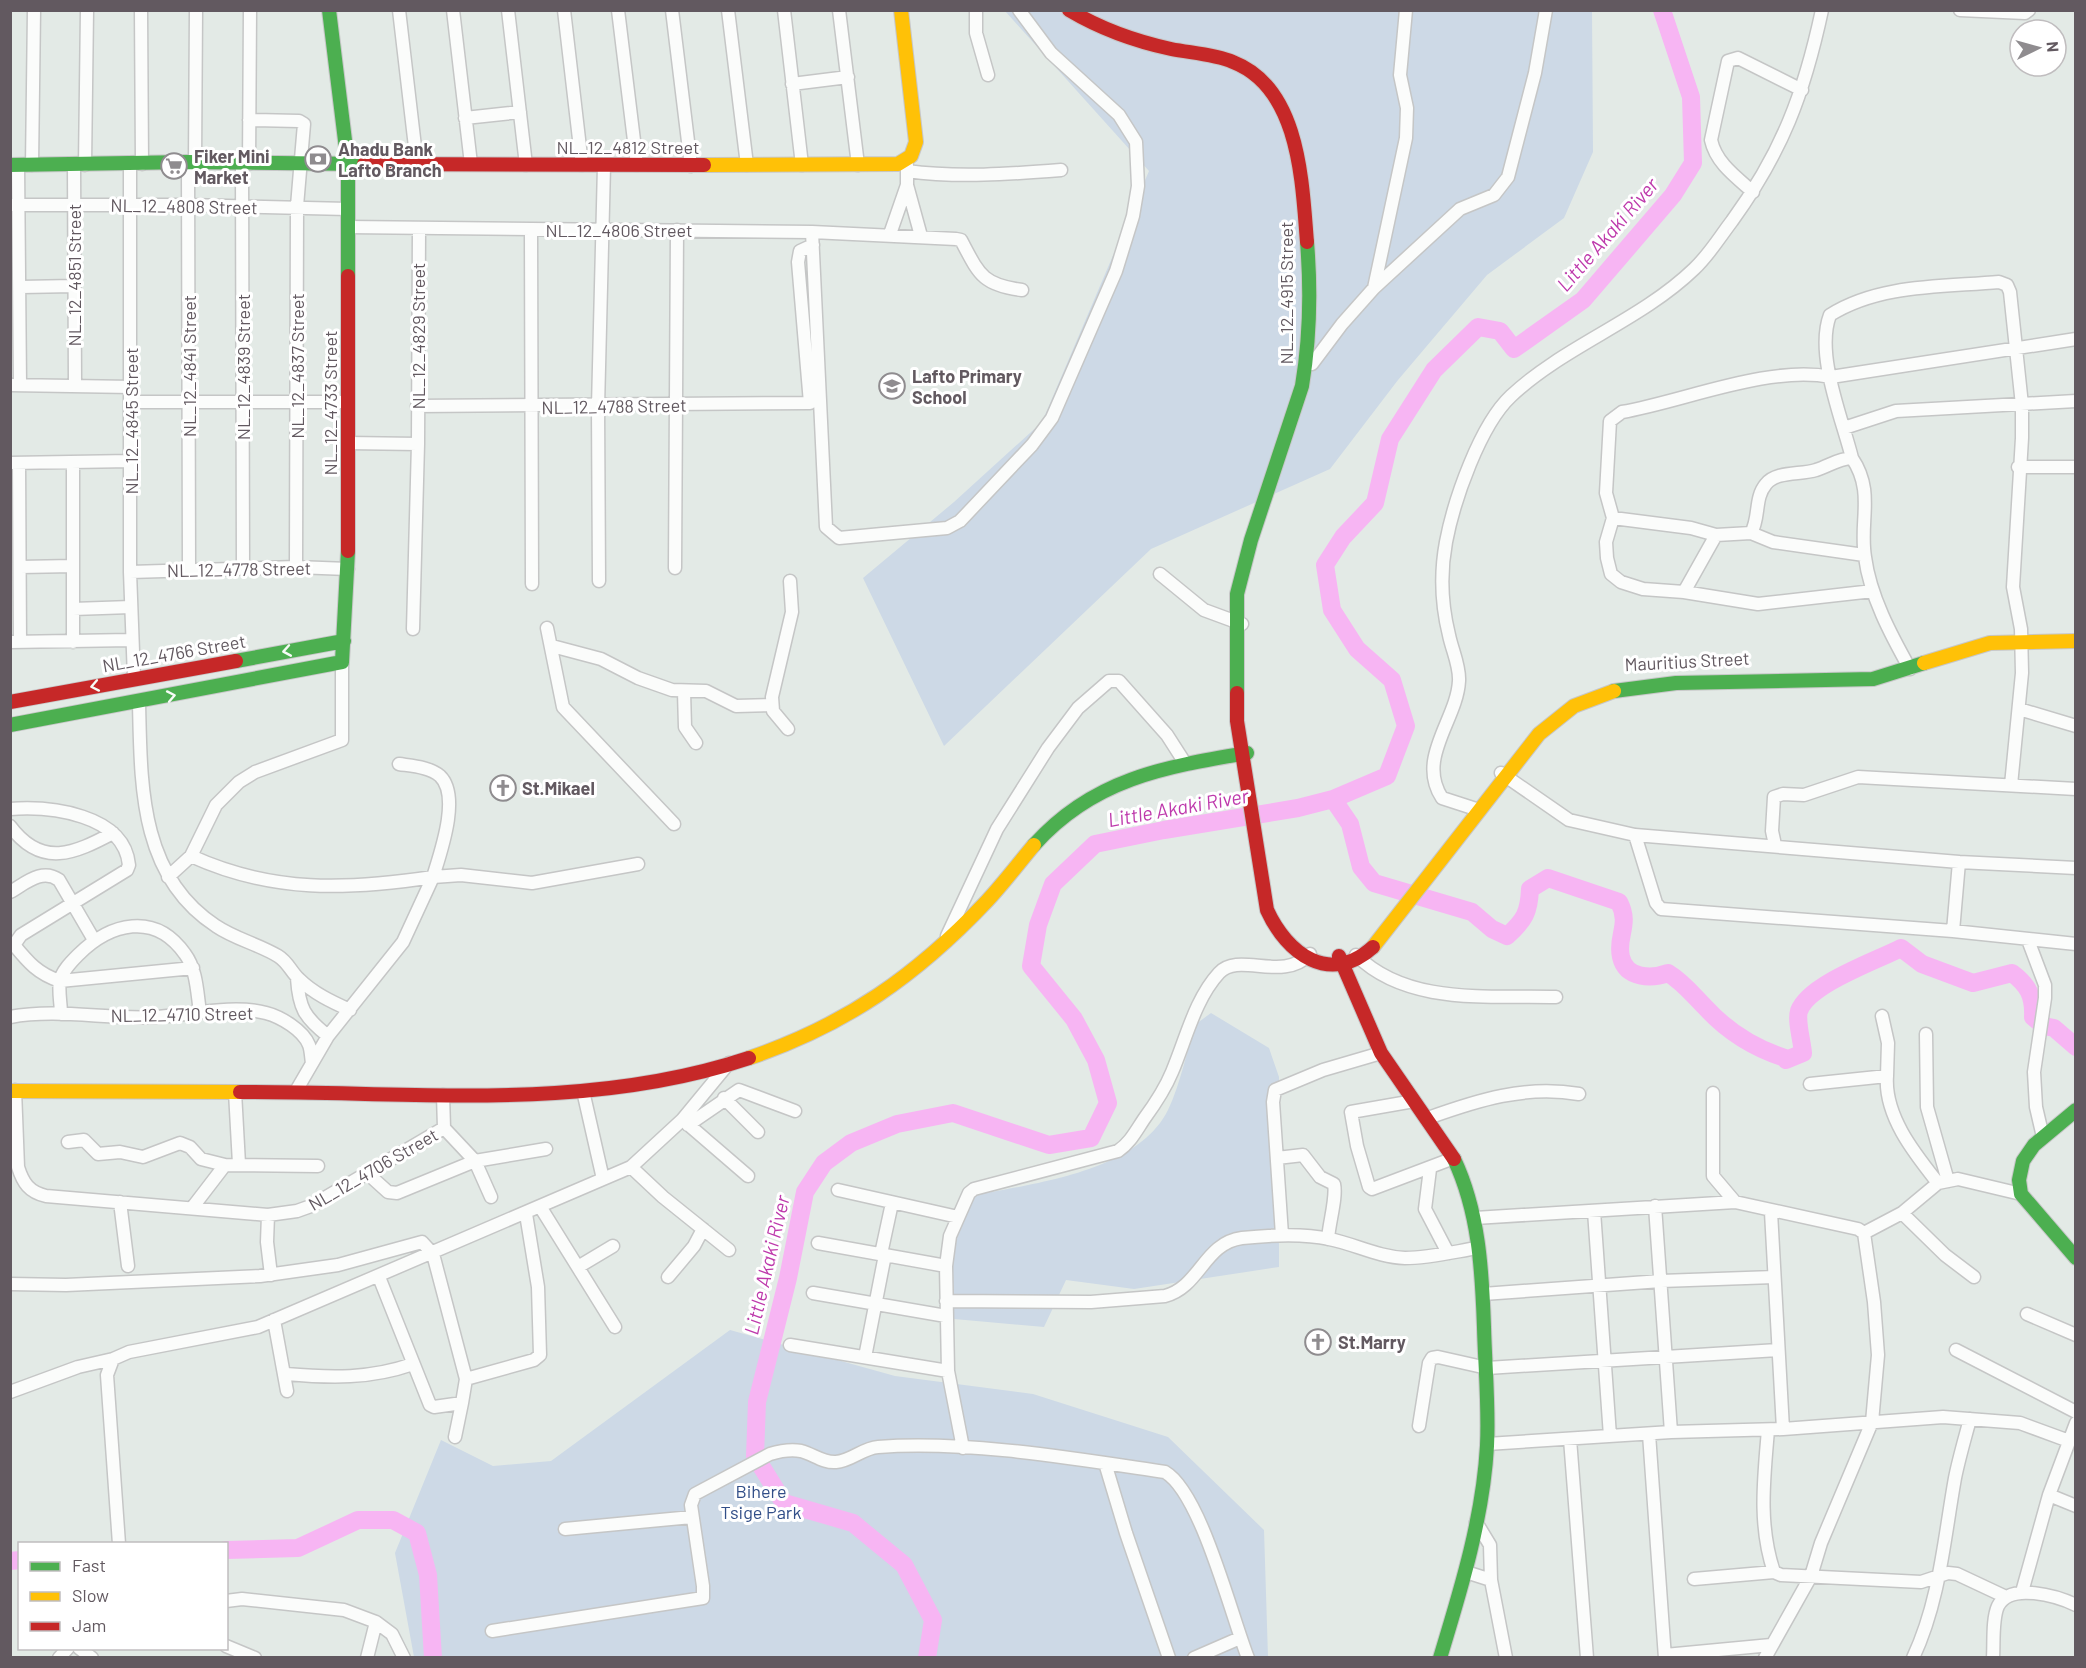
<svg xmlns="http://www.w3.org/2000/svg" width="2086" height="1668" viewBox="0 0 2086 1668" font-family="Barlow,sans-serif">
	<style>
		.green { fill: #cdd9e6 }
		.lines { fill: none; stroke-linecap: round; stroke-linejoin: round }
		.river { stroke: #f7b5f3; stroke-width: 18 }
		.street-casing { stroke: #c5c6c6; stroke-width: 15 }
		.fast-casing { stroke: #c7c7c8; stroke-width: 16 }
		.slow-casing { stroke: #c7c7c8; stroke-width: 16 }
		.jam-casing { stroke: #c7c7c8; stroke-width: 16 }
		.street { stroke: #fbfcfb; stroke-width: 12 }
		.fast { stroke: #4caf50; stroke-width: 14 }
		.slow { stroke: #ffc107; stroke-width: 14 }
		.jam { stroke: #c62828; stroke-width: 14 }
		.oneway { stroke: #f6fbf6 }
		.labels { text-anchor: middle; dominant-baseline: central; stroke-width: 6; stroke-linejoin: round; paint-order: stroke }
		.street-label { font-size: 18px; fill: #625960; stroke: #fff }
		.poi-label { font-size: 18px; font-weight: bold; fill: #625960; stroke: #fff; text-anchor: start }
		.park-label { font-size: 18px; fill: #314e88; stroke: #fff }
		.water-label { font-size: 20px; font-style: italic; fill: #be3aac; stroke: #fff }
	</style>
	<rect width="100%" height="100%" fill="#e3eae6"/>
	<path class="green" d="M1005 11H1592L1593 152 1564 218 1487 275 1398 380 1330 469 1151 549 944 746 863 578 954 502 1042 422 1149 171Z
		M1211 1013 1269 1048 1279 1077V1267L1134 1289 1066 1280 1044 1327 943 1318 942 1250 965 1197C1028 1184 1136 1174 1168 1110 1181 1083 1186 1052 1196 1024Z
		M730 1330 895 1376 1033 1394 1168 1437 1264 1530 1268 1657H414L395 1553 441 1440 493 1466 551 1461Z"/>
	<g class="lines">
		<path class="river" d="M1333 799 1350 824 1361 867 1374 883 1472 912 1492 929 1507 936C1525 920 1529 912 1530 889L1548 878 1619 902C1631 925 1616 936 1621 957 1626 979 1652 979 1668 973 1683 982 1693 995 1706 1008 1728 1032 1754 1048 1785 1058L1786 1060 1803 1053C1802 1041 1796 1021 1799 1011 1809 984 1876 961 1901 948L1922 964 1973 983 2012 973C2028 985 2034 996 2033 1017L2044 1026 2054 1028 2076 1047
			M226 1550 298 1548 358 1520H393L417 1533 428 1575 433 1658
			M10 1561 20 1560
			M927 1658 933 1620 904 1565 853 1523 784 1503 755 1456 757 1402 788 1278 805 1192 824 1163 851 1143 897 1124 953 1113 1049 1145 1091 1138 1108 1103 1096 1060 1074 1019 1031 966 1038 925 1053 884 1095 844 1164 830 1298 808 1333 799 1387 776 1406 726 1392 680 1357 649 1332 610 1325 565 1343 537 1375 503 1390 439 1434 370 1478 327 1500 331 1514 349 1583 300 1673 195 1693 163 1691 97 1662 10"/>
		<g class="street-casing">
			<path id="street" d="M141 10 142 164
				M399 10 417 164
				M453 10 471 164
				M508 10 526 165
				M564 10 582 165
				M618 10 637 165
				M672 10 691 166
				M728 10 747 165
				M784 10 802 165
				M839 10 858 165
				M976 10V33L988 75
				M1960 10 2025 13 2029 10
				M792 84 848 77
				M465 118 520 112
				M249 120 299 121 304 124 297 206 296 567
				M188 162 189 569
				M195 162 196 10
				M130 164V572L134 678
				M242 164 243 569
				M249 164 250 10
				M18 165 20 385
				M32 165 34 10
				M74 165 75 385
				M85 165 87 10
				M907 171C958 178 1010 174 1061 170
				M907 185 921 236
				M1753 192C1736 177 1716 163 1711 140L1728 61 1738 58 1802 90
				M10 205H189L348 209
				M348 227 812 232 956 239 961 240C979 274 982 285 1022 290
				M531 230 532 584
				M812 232 826 527 839 538 947 528 960 521 1032 445 1052 418 1116 271 1133 216 1138 186 1136 142 1119 115 1051 53 1019 10
				M890 234 907 185V165
				M21 287 74 286
				M1374 288 1406 138 1407 108 1400 75 1406 10
				M1312 364 1342 324 1374 288 1460 209 1494 195 1508 177 1535 73 1546 10
				M10 385 132 387
				M131 402H347
				M417 406 810 403 798 262 800 251 813 245
				M1844 428 1896 411 2076 401
				M348 443 418 444
				M10 463 131 461
				M19 463 20 642
				M2018 467H2076
				M1613 518 1691 528 1716 535 1751 533 1773 542 1864 555
				M1751 533C1760 518 1754 498 1766 484 1776 471 1801 475 1816 470 1829 466 1837 459 1852 458
				M20 567 73 566
				M675 568 677 230
				M130 572 296 567 348 569
				M1160 574 1204 610 1242 624
				M599 581 598 407 604 166
				M1873 591 1758 604 1684 592 1643 589 1621 582 1611 574 1607 558 1606 542 1613 518 1606 493 1610 421 1622 412C1685 401 1768 365 1831 377L2076 339
				M1684 592 1716 535
				M73 609 131 607
				M547 628 563 707 674 824
				M413 629 418 444 419 229
				M10 642 131 640
				M73 642V462
				M552 646 601 659 638 678 672 690 706 691 736 706 772 705
				M1910 669C1891 635 1870 596 1865 557 1859 521 1875 492 1852 458 1842 418 1815 354 1830 315 1879 284 1942 287 1999 282L2007 285 2010 292 2022 405V438L2013 587 2021 629 2022 673 2011 785
				M684 692 685 727 696 743
				M139 703C141 784 139 876 216 926 235 939 258 944 278 956 288 962 291 972 299 979 313 993 332 1002 350 1010
				M2019 709 2076 726
				M788 729 773 711 772 697 792 612 790 581
				M399 764C412 766 430 767 440 776 461 796 440 854 433 877L461 875 532 883 638 864
				M1501 773 1569 820 1635 835 1959 862 2076 868
				M10 809C50 806 124 814 129 865L127 870 21 935 14 945 10 946
				M1479 810 1442 798C1416 758 1457 720 1459 681 1460 666 1452 650 1449 635 1441 603 1440 574 1446 542 1454 500 1480 425 1511 396 1564 346 1640 321 1694 269 1709 255 1719 238 1732 221 1782 152 1804 94 1822 10
				M10 826C42 869 75 853 113 833
				M1635 835 1656 903 1661 909 1953 931 2076 944
				M1775 845 1772 831 1774 797 1783 794 1804 795 1858 777 2076 789
				M191 856C272 893 347 890 433 877L403 942 328 1036 296 1091
				M168 877 191 856 216 805 239 782 255 772 342 740V662
				M10 892C26 883 42 868 59 880L94 940
				M1953 931 1959 862
				M947 936 997 829 1048 748 1078 708 1109 681H1119L1167 735 1185 763
				M2028 940 2045 985V998L2034 1072 2036 1107 2043 1137
				M14 945C28 962 38 974 60 981L193 968
				M1356 955C1408 1006 1489 995 1556 997
				M297 978C299 1008 304 1017 328 1036
				M61 1014C61 1004 58 990 60 981 62 971 71 962 78 955 110 923 155 911 185 954 197 970 197 993 200 1012
				M1882 1016 1888 1043 1887 1076
				M10 1017C59 1008 108 1020 157 1017 189 1015 234 1004 266 1013 281 1017 303 1030 309 1045 311 1050 311 1057 312 1063
				M1926 1034 1927 1107 1948 1181
				M1810 1084 1887 1076C1884 1116 1915 1154 1938 1183
				M15 1090 18 1167C23 1183 29 1192 46 1196L268 1215 297 1211 311 1206 444 1128 443 1095
				M583 1091 603 1179
				M235 1092 239 1164
				M1713 1093V1176L1735 1202
				M724 1098 758 1132
				M1414 1101 1351 1112 1357 1146 1369 1187 1372 1189 1454 1158
				M1428 1118C1478 1100 1525 1085 1579 1094
				M683 1120 748 1176
				M688 1125 739 1090 795 1111
				M444 1128 475 1161 491 1197
				M68 1142 84 1140 98 1154 120 1152 143 1157 180 1143 190 1147 201 1159 225 1165
				M1277 1158 1303 1155 1320 1177 1334 1184C1337 1197 1329 1223 1328 1239
				M631 1167 663 1197 729 1250
				M1430 1169 1425 1209 1448 1253
				M367 1173 388 1192 397 1193 475 1161 546 1149
				M838 1190 958 1217
				M120 1202 128 1266
				M1655 1206 1671 1432
				M192 1208 225 1165 318 1166
				M541 1208 615 1327
				M1594 1211 1610 1436
				M1771 1212 1783 1429
				M1902 1213 1945 1255 1974 1277
				M268 1215 267 1242 271 1275
				M1475 1218 1735 1202 1858 1229 1864 1233
				M1282 1235 1273 1102 1275 1090 1323 1070 1381 1053
				M818 1243 946 1266
				M881 1254 892 1203
				M578 1267 613 1246
				M668 1277 694 1246 703 1229
				M10 1284 66 1285 260 1276 338 1265 422 1242 433 1254 466 1379 462 1403 434 1407 430 1405 379 1277
				M813 1293 946 1316
				M1483 1294 1661 1281 1774 1277
				M946 1301 1091 1302 1165 1296C1200 1287 1204 1243 1242 1238 1270 1235 1302 1233 1329 1239 1355 1244 1378 1257 1405 1258 1429 1258 1453 1252 1477 1248
				M2027 1314 2076 1335
				M274 1320 287 1391
				M790 1345 948 1371
				M1956 1350 2076 1412
				M865 1357 885 1255
				M113 1359 107 1375 119 1544
				M286 1374C331 1378 370 1379 413 1364
				M466 1379 534 1360 540 1355 538 1287 526 1214
				M10 1392 78 1367 113 1359 129 1352 258 1327 631 1167 682 1120 729 1063
				M1419 1426 1429 1363 1432 1358 1438 1357 1487 1368 1778 1350
				M1768 1430C1764 1478 1758 1525 1774 1572
				M1649 1434 1665 1658
				M455 1437 462 1403
				M1570 1439 1587 1658
				M1487 1444 1671 1432 1783 1429 1943 1417 2020 1423 2069 1441
				M963 1448 948 1371 946 1266 950 1236 969 1193 974 1189 1118 1151C1130 1143 1136 1131 1144 1119 1155 1104 1165 1089 1172 1072 1186 1039 1195 999 1219 973 1239 951 1282 983 1310 954
				M1105 1463 1126 1533 1169 1658
				M2049 1495 2076 1506
				M1476 1522 1490 1545 1491 1580
				M565 1529 692 1517
				M1466 1572 1491 1580 1506 1658
				M1694 1579 1774 1572 1781 1575 1921 1582 1948 1573 1957 1574 2006 1597
				M2022 1592 2049 1495 2076 1423
				M226 1601 242 1599 344 1610 376 1622 367 1658
				M376 1622 392 1634 404 1658
				M492 1631 703 1598V1586L691 1505 695 1494 770 1454C780 1451 790 1449 801 1451 813 1454 823 1463 836 1462 851 1461 863 1448 878 1447 967 1440 1077 1459 1165 1472 1201 1493 1231 1615 1248 1658
				M226 1646 255 1658
				M79 1648 92 1658
				M1665 1655 1771 1645
				M59 1658 68 1648
				M1194 1658 1240 1638
				M1765 1658 1811 1576 1821 1543 1872 1422 1878 1355 1874 1302 1864 1233 1902 1213 1938 1183 1958 1179 2021 1194
				M1913 1658C1940 1600 1944 1539 1955 1478 1959 1458 1965 1438 1970 1419
				M1993 1658C1994 1643 1992 1619 1998 1606 2010 1582 2057 1596 2076 1605"/>
		</g>
		<g class="fast-casing">
			<path id="fast" d="M329 10 348 165V276
				M10 165 188 162 364 164
				M236 661 344 641
				M1614 691 1676 683 1873 679 1924 663
				M1237 693V594L1251 540 1302 386C1310 338 1311 290 1307 242
				M10 725 342 662 348 551
				M1034 845C1093 779 1164 767 1247 753
				M2076 1110 2034 1145 2023 1161 2019 1180 2021 1194 2076 1258
				M1440 1658C1461 1589 1483 1518 1487 1446 1489 1407 1485 1366 1484 1327 1482 1270 1479 1212 1454 1159"/>
		</g>
		<g class="slow-casing">
			<path id="slow" d="M704 165 898 164 911 156 916 142 901 10
				M1924 663 1990 643 2076 641
				M1373 947 1539 734 1574 706 1614 691
				M749 1058C846 1025 916 976 987 901 1003 884 1018 864 1034 845
				M10 1091 240 1092"/>
		</g>
		<g class="jam-casing">
			<path id="jam" d="M1069 10C1101 29 1134 41 1171 49 1191 53 1214 54 1233 62 1300 88 1302 182 1307 242
				M364 164 704 165
				M348 276V551
				M1237 693V721L1267 910C1287 954 1330 986 1373 947
				M10 702 236 661
				M1339 956 1381 1053 1454 1159
				M240 1092C410 1091 584 1113 749 1058"/>
		</g>
		<use href="#street" class="street"/>
		<use href="#fast" class="fast"/>
		<use href="#slow" class="slow"/>
		<use href="#jam" class="jam"/>
	</g>
	<defs><path id="oneway-chevron" d="M-2-3.5L2.5 0L-2 3.5" fill="none" stroke-width="1.6" stroke-linecap="round" stroke-linejoin="round" transform="scale(1.5)"/></defs>
	<g class="oneway">
		<use href="#oneway-chevron" transform="translate(287 651) rotate(170)"/>
		<use href="#oneway-chevron" transform="translate(95 686) rotate(169)"/>
		<use href="#oneway-chevron" transform="translate(171 696) rotate(-11)"/>
	</g>
	<defs>
		<g id="bank-ring" transform="scale(1.35)"><circle r="9.5" fill="#fff" stroke="#8f8c8f" stroke-width="1.5"/><path d="M-6-4H6V4H-6ZM0-2.3a2.3 2.3 0 1 0 0 4.6a2.3 2.3 0 1 0 0-4.6Z" fill="#8f8c8f"/></g>
		<g id="supermarket-ring" transform="scale(1.35)"><circle r="9.5" fill="#fff" stroke="#8f8c8f" stroke-width="1.5"/><path d="M-6-5.5h2.5l.6 2H6L4.5 2H-2.5L-4.4-4H-6ZM-1.5 3.2a1.3 1.3 0 1 0 .1 0ZM3 3.2a1.3 1.3 0 1 0 .1 0Z" fill="#8f8c8f"/></g>
		<g id="school-ring" transform="scale(1.35)"><circle r="9.5" fill="#fff" stroke="#8f8c8f" stroke-width="1.5"/><path d="M0-5L7-2L0 1L-7-2ZM-4 1L0 2.5L4 1V4Q0 6-4 4Z" fill="#8f8c8f"/></g>
		<g id="church-ring" transform="scale(1.35)"><circle r="9.5" fill="#fff" stroke="#8f8c8f" stroke-width="1.5"/><path d="M-1.2-6h2.4v3.5h3.3v2.4h-3.3V6h-2.4V-.1h-3.3v-2.4h3.3Z" fill="#8f8c8f"/></g>
	</defs>
	<g fill-rule="evenodd">
		<use href="#bank-ring" x="318" y="159"/>
		<use href="#supermarket-ring" x="174" y="166"/>
		<use href="#school-ring" x="892" y="386"/>
		<use href="#church-ring" x="503" y="788"/>
		<use href="#church-ring" x="1318" y="1342"/>
	</g>
	<g class="labels">
		<g class="street-label">
			<text x="628" y="147">NL_12_4812 Street</text>
			<text transform="translate(184 206) rotate(1)">NL_12_4808 Street</text>
			<text x="619" y="230">NL_12_4806 Street</text>
			<text transform="translate(74 275) rotate(-90)">NL_12_4851 Street</text>
			<text transform="translate(1286 293) rotate(-90)">NL_12_4915 Street</text>
			<text transform="translate(418 336) rotate(-90)">NL_12_4829 Street</text>
			<text transform="translate(189 366) rotate(-90)">NL_12_4841 Street</text>
			<text transform="translate(297 366) rotate(-90)">NL_12_4837 Street</text>
			<text transform="translate(243 367) rotate(-90)">NL_12_4839 Street</text>
			<text transform="translate(330 403) rotate(-90)">NL_12_4733 Street</text>
			<text transform="translate(614 406) rotate(-1)">NL_12_4788 Street</text>
			<text transform="translate(131 421) rotate(-90)">NL_12_4845 Street</text>
			<text transform="translate(239 569) rotate(-1)">NL_12_4778 Street</text>
			<text transform="translate(174 653) rotate(-10)">NL_12_4766 Street</text>
			<text transform="translate(1687 661) rotate(-3)">Mauritius Street</text>
			<text transform="translate(182 1014) rotate(-1)">NL_12_4710 Street</text>
			<text transform="translate(373 1169) rotate(-30)">NL_12_4706 Street</text>
		</g>
		<g class="poi-label">
			<text x="338" y="149">Ahadu Bank<tspan x="338" dy="21">Lafto Branch</tspan></text>
			<text x="194" y="156">Fiker Mini<tspan x="194" dy="21">Market</tspan></text>
			<text x="912" y="376">Lafto Primary<tspan x="912" dy="21">School</tspan></text>
			<text x="522" y="788">St.Mikael</text>
			<text x="1338" y="1342">St.Marry</text>
		</g>
		<g class="park-label">
			<text x="761" y="1491">Bihere<tspan x="761" dy="21">Tsige Park</tspan></text>
		</g>
		<g class="water-label">
			<text transform="translate(1607 234) rotate(-49)">Little Akaki River</text>
			<text transform="translate(1178 807) rotate(-10)">Little Akaki River</text>
			<text transform="translate(766 1265) rotate(-77)">Little Akaki River</text>
		</g>
	</g>
	<rect width="2086" height="1668" fill="none" stroke="#625960" stroke-width="24"/>
	<rect x="18" y="1542" width="210" height="108" fill="#ffffff" stroke="#c0bdbf" stroke-width="1.5"/>
	<rect x="30" y="1562" width="30" height="9" fill="#4caf50" stroke="#c0bdbf" stroke-width="1.5"/>
	<text x="72" y="1572" font-size="18" fill="#625960">Fast</text>
	<rect x="30" y="1592" width="30" height="9" fill="#ffc107" stroke="#c0bdbf" stroke-width="1.5"/>
	<text x="72" y="1602" font-size="18" fill="#625960">Slow</text>
	<rect x="30" y="1622" width="30" height="9" fill="#c62828" stroke="#c0bdbf" stroke-width="1.5"/>
	<text x="72" y="1632" font-size="18" fill="#625960">Jam</text>
	<g transform="translate(2038 48) rotate(85)"><circle r="28" fill="#ffffff" stroke="#c0bdbf" stroke-width="1.5"/>
	<path d="M0-4.5L10 22L0 15L-10 22Z" fill="#8f8c8f"/>
	<text y="-9" font-size="16" font-weight="bold" text-anchor="middle" fill="#625960">N</text>
	</g>
</svg>
